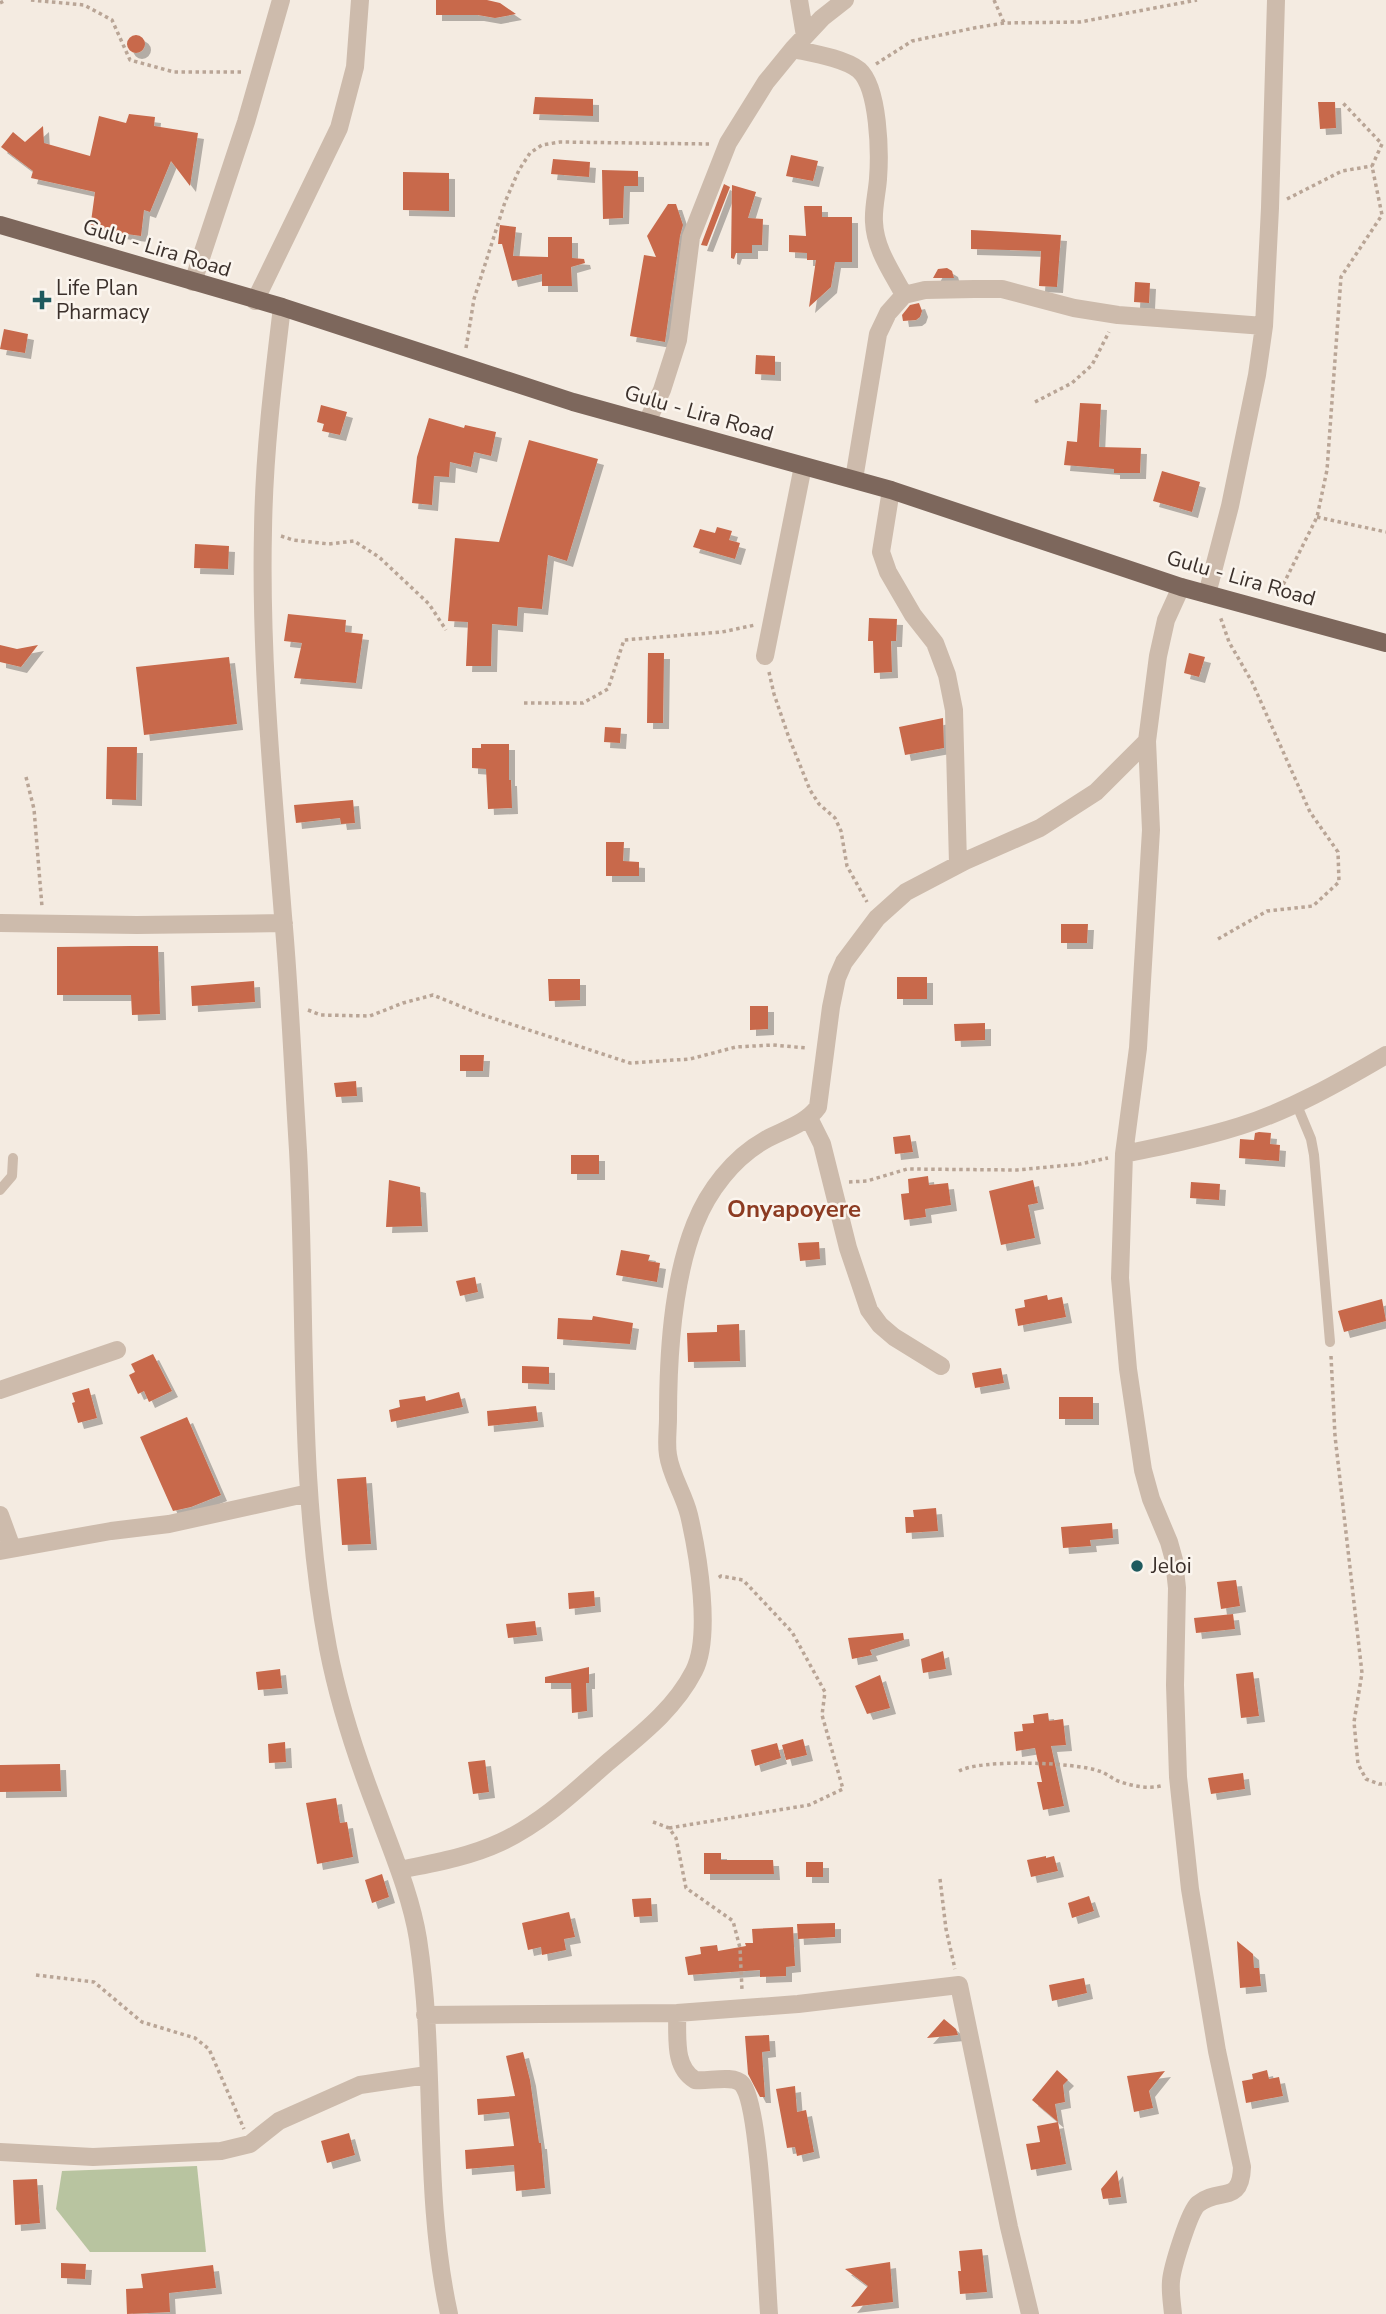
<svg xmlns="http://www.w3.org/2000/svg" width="1386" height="2314" viewBox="0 0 1386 2314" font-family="'Nunito Sans',sans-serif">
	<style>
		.green { fill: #b8c4a0 }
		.building { fill: #c8694b; filter: url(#shadow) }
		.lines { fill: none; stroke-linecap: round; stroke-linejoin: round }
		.path { stroke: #b9a596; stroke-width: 3.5; stroke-dasharray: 3.5 3.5; stroke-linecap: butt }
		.service { stroke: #cdbbac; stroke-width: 10 }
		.minor { stroke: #cdbbac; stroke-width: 18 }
		.primary { stroke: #7d675c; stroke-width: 18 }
		.poi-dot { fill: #1f5a5e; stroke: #fbf5ee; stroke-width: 2.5 }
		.labels { text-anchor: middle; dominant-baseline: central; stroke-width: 5; stroke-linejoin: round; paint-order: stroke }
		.street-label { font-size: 21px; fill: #3b302b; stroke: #fbf5ee }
		.poi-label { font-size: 21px; fill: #3b302b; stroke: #fbf5ee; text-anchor: start }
		.quarter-label { font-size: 24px; font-weight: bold; fill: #8c3b22; stroke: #fbf5ee }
	</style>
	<defs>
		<filter id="shadow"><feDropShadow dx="6" dy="6" stdDeviation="0" flood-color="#0004"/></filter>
	</defs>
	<rect width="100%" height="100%" fill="#f4ebe1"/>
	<path class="green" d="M197 2166 206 2252H90L56 2209 62 2171Z"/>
	<path class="building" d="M436 0H487L500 3 516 14 495 18 478 15H436Z
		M127 44a9 9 0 1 1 18 0a9 9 0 1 1-18 0Z
		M535 97 593 99V116L533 114Z
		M1318 102H1335L1336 128 1320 129Z
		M129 114 155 117 154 126 198 133 190 186 171 161 150 212 144 210 141 236 90 229 95 192 31 178 33 171 1 147 13 132 25 142 43 126 44 143 90 156 99 116 126 123Z
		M791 155 818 161 813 181 786 176Z
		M553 159 590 162 589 177 551 174Z
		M602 170 638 171V186H624L623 218 603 219Z
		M403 172 449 173V211L403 210Z
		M724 184 730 187 707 246 701 245Z
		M732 185 756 192 748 218 763 219 762 245H752V253H736L734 259 731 258Z
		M668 204H676L683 225 680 236 665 342 630 336 644 255 656 257 647 236Z
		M804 206H822V217H852V262H835L831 287 809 307 816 260H807V253L789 252V235L806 236Z
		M500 225 516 227 513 256 548 257V237H572V258L584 259 585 263 571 267 572 286H542V274L512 281 502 244H498Z
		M971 230 1061 235 1057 287 1039 286 1041 251 971 249Z
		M947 268 952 271 954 278H933L938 269Z
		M1135 282 1150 283 1149 303 1134 302Z
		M919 303 922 311 920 317 916 320 903 321 902 315 910 305Z
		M4 329 28 334 25 353 0 349Z
		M756 355 775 356V375L755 374Z
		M1080 403 1101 404 1099 447 1141 448 1140 473H1114V469L1064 465 1067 441 1077 442Z
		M321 405 347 412 340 435 322 431 324 424 317 422Z
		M429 418 464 428 465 425 496 432 491 456 474 452 471 467 450 462 449 477 434 476 432 505 412 503 417 457Z
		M529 440 598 459 567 561 548 555 542 609 518 607 517 626 492 624 491 666H466L468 622 448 621 455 538 499 542Z
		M1162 471 1200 482 1192 512 1153 501Z
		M717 527 732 531 729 540 740 543 735 559 693 547 700 529 715 533Z
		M195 544 229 546 228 569 194 568Z
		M288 614 346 620 345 632 363 634 356 683 294 678 302 643 284 641Z
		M869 618 897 619 896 641H891L892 672 874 673 873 641H868Z
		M0 645 17 649 38 645 21 667 0 662Z
		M648 653H664L663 723H647Z
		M1189 653 1205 657 1199 677 1184 673Z
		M229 657 237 724 144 735 136 667Z
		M943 718 944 748 905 755 899 727Z
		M605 727 621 728 620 743 604 742Z
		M481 744H509V780H511L512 808 488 809 486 769 472 768V748H481Z
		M107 747H137L136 800 106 799Z
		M353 800 355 823 341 824 340 818 296 823 294 805Z
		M606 842H624L623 861 639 862V876H606Z
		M1061 924H1088L1087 943H1061Z
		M130 946H158L160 1014 132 1015 131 995H57V947Z
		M897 977H927V999H897Z
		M548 979H580V1000L549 1001Z
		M254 981 255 1002 192 1006 191 986Z
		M750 1006H768V1029L750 1030Z
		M985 1023V1040L955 1041 954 1024Z
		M460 1055H484L483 1071H460Z
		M356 1081 357 1096 336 1097 334 1083Z
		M1259 1132 1271 1133 1270 1144 1280 1145 1279 1161 1239 1158 1240 1139 1254 1140 1255 1133Z
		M910 1135 913 1152 895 1154 893 1137Z
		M571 1155H599V1174H571Z
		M928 1176 929 1185 948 1183 951 1205 925 1209 926 1217 904 1220 901 1194 909 1193 908 1179Z
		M389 1180 420 1187 422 1226 386 1227Z
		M1033 1180 1038 1203 1028 1205 1035 1238 1001 1245 989 1191Z
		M1191 1182 1220 1184 1219 1200 1190 1198Z
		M819 1242 820 1259 800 1261 798 1243Z
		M621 1250 650 1255 648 1261 660 1263 657 1282 616 1275Z
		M475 1277 478 1292 460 1296 456 1281Z
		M1047 1295 1048 1300 1062 1297 1066 1317 1018 1326 1015 1309 1025 1307 1024 1300Z
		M1382 1299 1386 1321 1344 1332 1338 1311Z
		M593 1316 633 1323 630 1344 557 1339 558 1318 592 1320Z
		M739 1324 740 1361 688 1362 687 1333 717 1332V1325Z
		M153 1354 172 1391 149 1402 144 1391 138 1394 129 1375 135 1372 131 1364Z
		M522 1366 549 1367V1384L522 1383Z
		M1001 1368 1004 1383 975 1388 972 1373Z
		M89 1388 97 1418 78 1423 72 1403 75 1402 72 1393Z
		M459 1392 463 1407 391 1422 389 1410 400 1407 399 1400 425 1396 426 1401Z
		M1059 1397H1093V1419H1059Z
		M536 1406 538 1421 488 1426 487 1411Z
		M187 1417 221 1495 191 1507 173 1511 140 1437Z
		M366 1477 371 1544 342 1545 337 1479Z
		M936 1508 938 1531 906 1533 905 1517H914L913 1510Z
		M1112 1523 1113 1538 1090 1540 1091 1546 1063 1548 1061 1527Z
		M1236 1580 1240 1606 1221 1609 1217 1582Z
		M594 1591 595 1606 569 1609 568 1593Z
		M1233 1614 1235 1629 1196 1633 1194 1618Z
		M535 1621 537 1635 508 1638 506 1624Z
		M903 1633 904 1640 870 1650 872 1655 852 1659 848 1638Z
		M943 1651 946 1669 923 1673 921 1659Z
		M589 1667V1683H586L587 1711 572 1713 571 1683H545V1677Z
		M280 1669 282 1688 258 1690 256 1672Z
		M1253 1672 1259 1716 1241 1718 1236 1674Z
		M880 1675 890 1708 867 1714 855 1686Z
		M1048 1713 1049 1721 1063 1719 1066 1745 1051 1746 1064 1806 1043 1810 1037 1782H1042L1035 1748 1016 1751 1014 1732 1023 1731 1022 1724 1034 1723 1033 1715Z
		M803 1739 807 1755 786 1760 782 1745Z
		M285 1742 286 1762 269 1763 268 1744Z
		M777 1743 781 1758 755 1766 751 1750Z
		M485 1760 489 1792 473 1794 468 1762Z
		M60 1764 61 1791 0 1792V1765Z
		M1243 1773 1245 1789 1211 1794 1208 1778Z
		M336 1798 340 1823 347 1822 353 1857 317 1864 306 1803Z
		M704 1853H721V1860H773L774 1874H704Z
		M1046 1856V1858L1054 1856 1058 1871 1031 1877 1027 1860Z
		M806 1862H823V1877H806Z
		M382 1874 389 1897 372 1903 365 1880Z
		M1089 1896 1094 1911 1072 1918 1068 1903Z
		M651 1898 652 1916 634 1917 632 1899Z
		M569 1912 575 1937 564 1939 566 1950 542 1955 541 1947 528 1950 522 1923Z
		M835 1923V1937L798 1939 797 1924Z
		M793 1927 795 1966 786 1967V1976L760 1977V1970L688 1975 685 1957 701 1954 700 1947 717 1945 718 1951 746 1946 745 1943H753L752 1929Z
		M1237 1941 1253 1954 1254 1968H1259L1261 1986 1240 1988Z
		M1084 1978 1087 1993 1052 2001 1049 1985Z
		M944 2019 956 2029 958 2035 927 2038Z
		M769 2035 770 2051 762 2052 765 2097H760L748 2074 745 2036Z
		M523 2052 530 2080 539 2143H541L545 2188 516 2191 514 2165 466 2169 465 2150 514 2146 509 2112 478 2115 477 2099 515 2096 506 2056Z
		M1057 2070 1068 2080 1063 2085 1065 2102 1055 2104 1058 2122 1032 2100Z
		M1267 2070 1269 2079 1279 2077 1283 2096 1246 2103 1242 2081 1253 2079 1252 2074Z
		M1165 2071 1149 2091 1153 2108 1134 2112 1127 2076Z
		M795 2086 797 2112 806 2110 814 2152 797 2156 795 2147 787 2148 776 2089Z
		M1058 2122 1066 2164 1031 2170 1026 2144 1040 2142 1037 2126Z
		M349 2133 355 2155 327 2163 321 2141Z
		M1117 2170 1121 2197 1103 2199 1101 2189Z
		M37 2179 40 2223 15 2225 13 2180Z
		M982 2249 987 2292 960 2294 958 2271H961L959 2251Z
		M890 2262 893 2302 851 2307 868 2286 845 2269Z
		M61 2263 86 2264 85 2279 61 2278Z
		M213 2265 216 2288 169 2293 170 2312 127 2314 126 2289 143 2288 141 2274Z"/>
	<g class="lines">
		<path class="path" d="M31 0 84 5 112 20 130 60 174 72H241
			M994 0 1004 23
			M0 3 6 0
			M876 64 912 41 974 28 1004 23 1080 22 1197 0
			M1287 199 1342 171 1372 166
			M466 348 474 299 505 202 519 170 530 153 542 145 560 142 709 144
			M1035 402 1072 383 1092 365 1109 332
			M1317 517 1386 532
			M281 536 293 540 329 544 354 541 379 557 429 604 446 630
			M1277 597 1317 517 1327 470 1341 277 1382 215 1372 166 1382 144 1342 102
			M769 672 774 694 788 735 810 790 819 804 835 818 841 831 847 866 867 902
			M524 703H583L608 689 624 640 722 632 755 625
			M26 777 34 809 42 907
			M1218 939 1267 911 1313 906 1339 882 1338 852 1310 812 1252 682 1229 642 1220 616
			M308 1010 321 1015 370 1016 403 1003 433 995 480 1014 630 1063 690 1059 736 1047 773 1045 807 1048
			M849 1182 867 1181 907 1169 1017 1170 1080 1164 1108 1158
			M1331 1356 1335 1436 1362 1673 1354 1722 1358 1764 1366 1779 1379 1784H1386
			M959 1771C981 1759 1074 1762 1099 1771 1106 1773 1111 1778 1118 1781 1132 1786 1147 1789 1161 1786
			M653 1822 669 1828 676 1838 686 1888 733 1921 740 1948 742 1990
			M669 1828 809 1805 843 1789 822 1715 825 1692 792 1632 743 1580 721 1576 718 1578
			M940 1879 946 1929 955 1969
			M36 1975 94 1982 142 2022 195 2038 209 2049 244 2129"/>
		<path class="service" d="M1296 1103 1311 1139 1314 1155 1330 1342
			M0 1190 12 1176 13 1158"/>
		<path class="minor" d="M799 0 805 36
			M793 49 822 18 845 0
			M193 282 246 122 281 0
			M255 301 339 128 355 67 360 0
			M282 307C273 381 264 455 263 530 260 659 273 788 283 916 290 994 293 1072 298 1150 307 1315 297 1484 328 1648 339 1705 357 1759 378 1813 393 1854 411 1896 418 1939 437 2063 422 2191 449 2314
			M647 422 662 390 678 340 691 237 728 143 766 82 793 49C811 53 844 58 859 70 879 88 880 153 878 179 877 193 873 208 874 222 875 249 892 272 904 295
			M854 479 878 334 888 313 904 295 925 290 974 289H1002L1074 308 1118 315 1264 326
			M891 490 881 552 888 572 913 615 935 643 947 675 954 710 958 864
			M1207 594 1230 506 1257 375 1264 326 1270 208 1276 0
			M765 656 803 466
			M0 923 137 925 284 923
			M809 1118 822 1144 848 1248 869 1310 880 1325 894 1337 941 1366
			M1124 1154C1163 1146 1202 1138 1240 1126 1291 1110 1340 1082 1386 1055
			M0 1390 117 1350
			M0 1515 12 1548
			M0 1551 111 1531 169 1524 309 1493
			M399 1870C434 1863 469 1857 501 1842 542 1823 574 1792 607 1763 639 1736 674 1710 694 1671 712 1636 698 1554 689 1515 684 1494 671 1476 668 1455 666 1443 668 1430 668 1418 668 1356 672 1282 695 1224 708 1191 733 1158 765 1140 783 1130 806 1124 818 1107L831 1007 837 978 844 962 877 918 906 892 965 861 1040 828 1096 792 1147 741
			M677 2013C678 2036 673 2067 695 2080 707 2082 733 2074 742 2084 761 2105 766 2276 769 2314
			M425 2015 677 2013 798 2004 959 1985 1009 2227 1030 2314
			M0 2152 93 2157 221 2151 250 2144 279 2121 360 2085 427 2075
			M1173 2314C1172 2303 1170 2292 1171 2281 1172 2268 1189 2212 1198 2204 1219 2187 1241 2205 1242 2167L1217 2051 1190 1889 1178 1777 1175 1685 1177 1588 1174 1560 1169 1542 1151 1499 1143 1470 1128 1369 1120 1278 1124 1154 1138 1048 1151 830 1147 741 1158 656 1166 620 1181 587"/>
		<path class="primary" d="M0 225 282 307 573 402 891 490 1181 587 1386 643"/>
	</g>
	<g class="poi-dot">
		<path d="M38.5 289.5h7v7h7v7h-7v7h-7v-7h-7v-7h7z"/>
		<circle cx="1137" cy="1566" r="7"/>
	</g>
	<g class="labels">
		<g class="street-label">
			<text transform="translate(157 248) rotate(17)">Gulu - Lira Road</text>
			<text transform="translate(699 413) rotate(16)">Gulu - Lira Road</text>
			<text transform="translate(1241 578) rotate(16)">Gulu - Lira Road</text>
		</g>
		<g class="poi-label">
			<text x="56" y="288">Life Plan<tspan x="56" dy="24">Pharmacy</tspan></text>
			<text x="1151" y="1566">Jeloi</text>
		</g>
		<g class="quarter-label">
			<text x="794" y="1209">Onyapoyere</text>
		</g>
	</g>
</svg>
